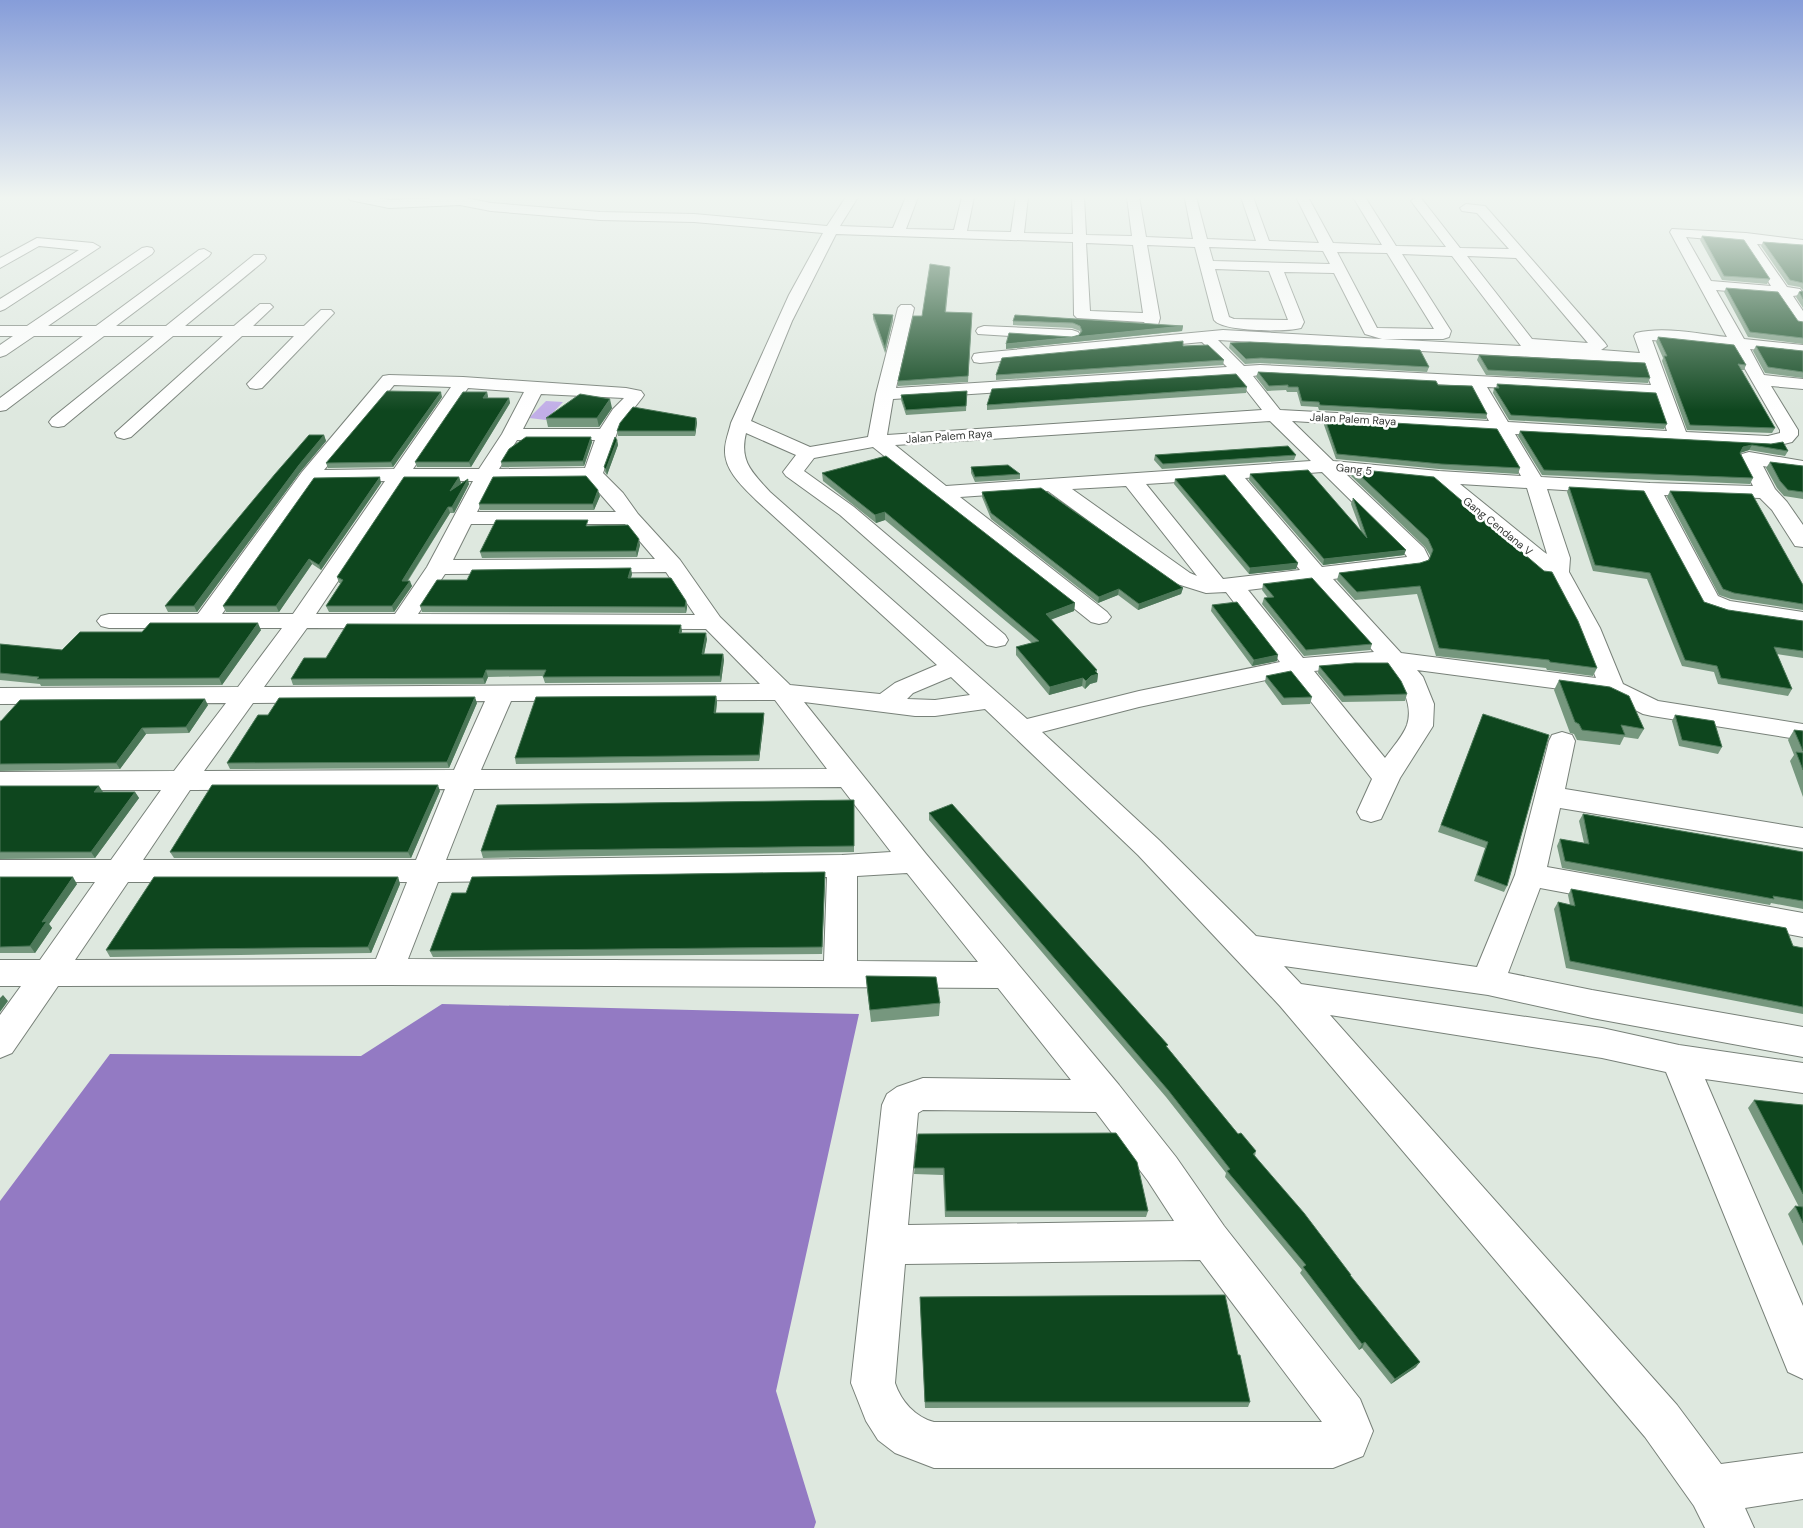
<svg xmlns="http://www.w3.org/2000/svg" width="1803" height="1528" viewBox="0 0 1803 1528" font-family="'DM Sans',sans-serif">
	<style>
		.green { fill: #c1aee7 }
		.water { fill: #937ac3 }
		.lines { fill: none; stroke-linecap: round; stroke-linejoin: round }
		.minor-casing { stroke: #788179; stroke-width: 2 }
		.minor { fill: #fff; fill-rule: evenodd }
		.wall { fill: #76977e }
		.shaded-wall { fill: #4c7758 }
		.building { fill: #0e461e; stroke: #4c7758 }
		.labels { text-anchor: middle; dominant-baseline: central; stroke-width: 5; stroke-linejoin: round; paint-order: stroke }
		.far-street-label { font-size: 11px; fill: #363936; stroke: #fff }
	</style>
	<rect width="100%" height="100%" fill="#dee8df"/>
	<path class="green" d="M546 401 563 402 546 420 529 418Z"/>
	<path class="water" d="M442 1004 859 1014 776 1391 816 1522 814 1528H0V1201L110 1054 361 1056Z"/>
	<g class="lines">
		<g class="minor-casing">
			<path id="minor" d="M348 197H373L389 200 460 197 491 203 600 212 694 214 827 226 846 197H858L840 226 893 228 906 197H918L906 229 954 230 962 197H974L967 231 1011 232 1016 197H1028L1024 233 1073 234 1072 197H1084L1086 235 1132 236 1127 197H1139L1146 237 1193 239 1185 199 1186 197H1196L1207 239 1256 241 1241 197H1253L1269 241 1319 243 1296 197H1308L1333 243 1382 245 1353 197H1365L1396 246 1446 247 1411 201 1417 197 1421 198 1460 248 1509 249 1477 213 1462 211 1460 208 1466 204 1485 206 1605 343 1607 346 1601 350 1640 353 1634 336 1636 333C1664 326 1699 334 1727 337L1670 232 1672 229 1746 233 1803 240V248L1757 244 1787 287 1800 289 1802 292 1800 295 1793 296 1803 311V327L1797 325 1777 295 1716 290 1744 339 1803 345V355L1750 349 1764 375 1803 379V389L1771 386 1798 430V435L1792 442 1768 448 1515 434 1541 477 1650 483 1753 486 1739 458 1742 454 1749 452 1803 461V473L1763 466 1775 489 1787 502 1803 525V547L1795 546 1772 510 1760 498 1664 495 1718 596 1730 601 1803 612V626L1725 614 1701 606 1643 495 1547 489 1570 558 1569 572 1600 628 1623 684 1658 701 1803 724V740L1652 716 1643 714 1606 695 1417 670 1423 677 1434 704 1433 726 1400 778 1381 819 1371 822 1361 819 1357 812 1372 779 1290 675 1139 707 1042 732 1159 840 1256 936 1477 967 1515 875 1549 741 1552 735 1562 732 1572 735 1575 741 1565 789 1803 828V848L1560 808 1547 867 1803 913V937L1540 888 1508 973 1592 990 1803 1027V1057L1592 1018 1488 995 1284 966 1301 984 1602 1028 1679 1045 1803 1063V1093L1705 1079 1803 1306V1379L1788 1372 1666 1072 1602 1058 1330 1015 1677 1405 1721 1464 1803 1453V1499L1745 1508 1754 1528H1705L1694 1506 1645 1437 1280 1006 1138 855 985 709 935 716H915L804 702 926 854 1119 1085 1176 1157 1224 1226 1360 1399 1373 1431 1363 1456 1333 1468H934L895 1453 878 1440 866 1421 851 1383 882 1105 887 1094 897 1087 923 1078 1071 1080 998 988 387 985 58 986 12 1053 0 1058V1015L21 986H0V960H40L95 882H0V860H111L161 790H0V772L174 771 226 703 0 704V688L238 687 282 628H109L101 626 97 621 101 616 109 614H198L302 472 383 376 389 375 463 377 626 388 641 391 644 395 642 398 619 427 603 473 623 493 638 514 680 560 720 617 790 685 880 694 895 683 937 665 756 500C743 487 724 470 725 450 725 441 729 432 731 423L789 295 823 233 694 222 600 220 491 211 460 205 389 208 350 200ZM836 234 1073 242 1074 315 1077 318 1144 322 1146 325H1158L1160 318 1147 245 1195 247 1214 320C1223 332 1286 332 1301 328L1304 322 1284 272 1334 273 1365 334 1382 339 1223 330 980 353 974 354 972 358 974 362 980 363 1202 342 1227 367 896 388 914 308 911 305H901L898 308 876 394 868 437 810 447 751 421 792 321ZM1686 237 1743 242 1771 286 1711 281ZM1086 243 1133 245 1143 313 1090 311ZM1209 247 1323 251 1330 264 1213 261ZM1337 252 1387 253 1434 329 1377 328ZM1402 254 1452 256 1521 346 1383 339H1443L1449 337 1451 331ZM1467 256 1516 258 1588 343 1532 339ZM1215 269 1269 271 1288 320 1234 319 1229 317ZM1218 340 1643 363 1651 385 1260 365 1244 366ZM1652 340 1733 348 1780 430V433L1768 436 1686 432ZM1260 375 1469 386 1489 421 1280 410 1253 376ZM1236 377 1262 410 887 435 893 399ZM394 385 451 387 394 469 324 470ZM1487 387 1655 396 1667 431 1508 422ZM468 388 524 392 502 434 479 469H413ZM541 394 624 398 613 409 600 429H523ZM1270 421 1311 461 946 486 895 445ZM1292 421 1496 433 1521 476 1439 471 1333 461ZM746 433 796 455 783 472 786 476 840 515 987 645 996 647 1005 645 1008 640 1005 635 854 507 804 471 814 458 873 447 1091 622 1099 624 1107 622 1111 617 1107 612 960 497 1048 491 1174 583 1206 593 1226 592 1280 662 1139 691 1027 719 770 492C752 472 739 461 746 433ZM517 440H595L585 468 499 469ZM1322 472 1406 555 1407 557 1322 567 1245 478ZM1346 474 1433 482 1528 562 1549 576 1576 628 1596 678 1401 653 1333 579 1417 569 1425 567 1429 558 1424 548ZM1225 479 1300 570 1223 579 1146 484ZM588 480 616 512H477L493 481ZM385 481 293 614H222L315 482ZM405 481H473L427 567 395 614H316ZM1460 484 1527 488 1547 554 1544 552ZM1126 486 1197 576 1190 573 1072 489ZM471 524H625L655 559 453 560ZM666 572 695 615 418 614 445 574ZM1311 582 1374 652 1303 658 1248 590ZM307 628 706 629 760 684 264 687ZM1353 667H1387C1400 681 1414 704 1407 725 1403 736 1392 748 1385 758L1314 671ZM951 677 970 695 935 700 907 699 913 693ZM775 700 827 769 481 770 511 701ZM485 701 454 770 204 771 253 703ZM841 787 891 852 842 855 446 860 474 789ZM445 789 416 860H143L190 790ZM907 873 978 962 857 961V876ZM827 877 824 961 408 959 438 882ZM128 882H407L376 959 75 960ZM923 1110 1096 1112 1148 1181 1174 1221 908 1225 918 1113ZM1200 1260 1322 1422H934C915 1417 901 1401 895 1383L905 1264Z
				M37 238 93 243 100 247 5 309 0 311V299L79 250 39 246 0 268V258Z
				M147 247 152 248 154 251 152 254 48 326H96L199 250 204 249 211 253 209 256 116 326H166L254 255H264L266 258 264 261 185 326H234L260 304H270L273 307 253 326H304L321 310H331L334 313 262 388 256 389 250 388 247 384 294 336H242L131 437 124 439 117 437 115 433 223 336H173L64 426 58 427 52 426 49 422 52 418 154 336H104L6 410 0 411V398L83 336H34L6 355 0 357V345L13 336H0V326H27L142 248Z
				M984 326 1072 330 1078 332 1080 335 1078 338 1072 340 978 334 976 331 978 328Z"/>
		</g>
		<use href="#minor" class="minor"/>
	</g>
	<path class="wall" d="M1702 236 1770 279 1767 284 1722 280 1700 240Z
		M1763 242 1803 245V290L1800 287 1788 285 1761 246Z
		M950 267 946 312 972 313 968 382 898 386V381L922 316Z
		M1726 288 1798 321 1803 322V344L1748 337 1724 292Z
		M1803 291V308L1796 297 1799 292Z
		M873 314 893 315V320L885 353 873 319Z
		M1013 321 1183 326 1182 331 1006 349 1072 337 1079 335 1080 333V331L1072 328 1013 325Z
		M1658 337 1746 365 1744 370H1741L1775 428 1772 433 1687 430 1662 361 1663 358 1656 342Z
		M1230 343 1429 367 1427 372 1260 363 1245 364 1229 348Z
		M1183 346 1224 360 1223 365 996 380V375Z
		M1756 346 1803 351V378L1765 373 1753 351Z
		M1479 355 1650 378 1648 383 1486 375 1477 360Z
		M1258 372 1438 385 1487 414 1486 419 1319 410 1318 407 1301 406 1297 392H1287L1286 390 1267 391 1256 377Z
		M1497 384 1667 424 1664 429 1509 420 1493 393 1494 388H1496Z
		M1247 387 1246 393 987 410V405Z
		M967 391 966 411 906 415 901 400V395Z
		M487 392 488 397 487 398H509L510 403 471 467H417L415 462Z
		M442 397 393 467 328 468 326 463Z
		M612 408 599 427H548L546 418Z
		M696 418 697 423 695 436H618L617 431Z
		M1325 419 1520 468 1518 474 1439 469 1336 459 1324 425Z
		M1520 431 1771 444 1788 451 1785 456 1749 450 1740 453 1753 478 1750 484 1542 475 1518 436Z
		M324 435 326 441 301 471 197 612H168L165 606Z
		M617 440 618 445 607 475 605 472 604 467Z
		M592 442 584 466 502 467 501 462Z
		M1155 455H1296L1294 460 1162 469 1154 460Z
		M1770 462 1803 466V499L1784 496 1777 488 1766 468Z
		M971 467 1020 474V479L975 482 971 473Z
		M1353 469 1597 668 1593 676 1547 670 1546 668 1436 656 1417 594 1355 600 1337 580 1339 573 1420 563 1429 560 1431 557 1425 547 1351 476Z
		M822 473 1075 603 1074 611 1051 619 1097 670 1096 672 1098 674 1097 682 1090 684 1085 689 1082 686 1049 695 1016 655V647L1032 643 885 520 876 523 823 481Z
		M1250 474 1361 531 1351 504 1353 498 1404 555 1323 565 1249 480Z
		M459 477 461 483 460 484H469L454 513H450L408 581 412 586 394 612H329L326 606 341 583H339L337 577Z
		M1175 479 1298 563 1296 569 1249 574 1174 484Z
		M381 483 321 570 312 564 279 612H226L223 606Z
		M1569 487 1704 602 1728 610 1803 621V658L1777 654 1792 689 1788 696 1718 684 1714 672 1682 666 1647 579 1593 571 1567 492Z
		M1670 491 1803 585V610L1731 599 1719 595 1667 497Z
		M982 492 1183 588 1181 594 1138 610 1118 595 1098 603 991 519 982 497Z
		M600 496 594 510H480L479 504Z
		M589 526 640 545 637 557 482 558 480 552Z
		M632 574 631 578 686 601 687 607 686 613 422 612 420 606 467 580Z
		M1263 584 1372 644 1370 650 1304 656 1262 604 1264 598H1268L1262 590Z
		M1212 605 1277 661 1252 666 1211 611Z
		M261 630 222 685 41 686 40 684 0 680V644L62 650 142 632Z
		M682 631 681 633 707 639 704 654H723L724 660 721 682 545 683 543 677 544 676 488 677 485 684 293 685 291 679 326 658Z
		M1319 666 1407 694 1405 701 1342 702 1318 673Z
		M1266 676 1312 697 1310 704 1282 705 1265 682Z
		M1559 680 1644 729 1638 739 1624 737 1620 745 1577 740 1574 734 1570 733 1554 690Z
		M716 696 717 702 716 713H764V719L759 761 516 764 515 758Z
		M477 703 449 768 230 769 227 763 268 715Z
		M208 705 189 733 146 734 120 769 0 771V721Z
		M1483 714 1507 886 1504 892 1474 881 1485 848 1438 832Z
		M1675 715 1722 747 1718 754 1679 746 1672 721Z
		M1794 730 1803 731V797L1790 761 1794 755 1788 740Z
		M0 786 103 792H135L139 798 95 858 0 859Z
		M440 791 411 858H174L170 852Z
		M854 800V852L483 858 481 851Z
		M929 813 1167 1047 1238 1134 1256 1151 1255 1156 1351 1275 1350 1276 1416 1367 1391 1384 1362 1348 1359 1350 1300 1273 1302 1270 1225 1177 1226 1173 1166 1097 929 820Z
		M1583 814 1803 852V909L1771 903 1770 905 1562 868 1557 846 1560 839 1584 843 1579 821Z
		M825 872 822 954 433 957 430 951 466 893Z
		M0 877 77 884 49 924 52 928 35 953H0Z
		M398 877 400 884 371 953 110 957 106 950Z
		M1571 889 1793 946 1803 948V1014L1566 968 1554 909 1558 902 1570 905 1568 895Z
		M866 976 940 1003 939 1016 871 1022 867 989Z
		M1754 1100 1803 1105V1246L1788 1214 1795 1206 1799 1207 1748 1108Z
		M918 1134 1148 1211 1146 1217H945L943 1175 914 1174Z
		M920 1297 1238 1355 1250 1402 1248 1407 925 1408Z"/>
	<path class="shaded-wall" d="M893 315V320L885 353V348Z
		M1183 326 1182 331 1006 349V344Z
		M441 392 442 397 393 467 391 462Z
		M487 392 488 397 484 403 483 398Z
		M509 398 510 403 471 467 469 462Z
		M610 399 612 408 599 427 597 418Z
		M696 418 697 423 695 436V431Z
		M324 435 326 441 301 471 197 612 194 606 299 465Z
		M591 437 592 442 584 466 583 461Z
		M617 440 618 445 607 475 606 469Z
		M1752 445 1749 450 1740 453 1743 447Z
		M380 477 381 483 321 570 319 565Z
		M459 477 461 483 452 497 450 491Z
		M468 479 469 484 454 513 452 507Z
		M598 490 600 496 594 510 593 504Z
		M448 507 450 513 404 586 402 581Z
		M885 512V520L876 523 875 515Z
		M639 539 640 545 637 557 636 551Z
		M1406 550 1404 555 1323 565 1324 559Z
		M309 559 312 564 279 612 276 606Z
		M1298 563 1296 569 1249 574 1250 568Z
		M631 568 632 574 629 584 628 578Z
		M410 581 412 586 394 612 392 606Z
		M1183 588 1181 594 1138 610 1139 604Z
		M1119 589 1118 595 1098 603 1099 597Z
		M686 601 687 607 686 613 685 607Z
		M1075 603 1074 611 1045 622 1046 614Z
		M258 623 261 630 222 685 219 678Z
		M681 625 682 631 680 639 679 633Z
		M706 633 707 639 703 660 702 654Z
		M723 654 724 660 721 682 720 676Z
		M1278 655 1277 661 1252 666 1254 660Z
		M486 670 488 677 485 684 483 678Z
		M1097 670 1096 674H1098L1097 682 1090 684 1085 689 1086 681Z
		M1083 678 1082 686 1049 695 1050 687Z
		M716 696 717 702 715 719 714 713Z
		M475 697 477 703 449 768 447 762Z
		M205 699 208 705 189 733 186 727Z
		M764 713V719L759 761V755Z
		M142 728 146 734 120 769 116 763Z
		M438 785 440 791 411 858 408 852Z
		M99 786 103 792H94Z
		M135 792 139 798 95 858 91 852Z
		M825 872V879L822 954V947Z
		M73 877 77 884 49 924 52 928 35 953 30 946 42 922Z
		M398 877 400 884 371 953 368 947Z
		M3 995 8 1001 0 1012V998Z
		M1365 1342 1362 1348 1359 1350 1362 1344Z
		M1420 1362 1416 1367 1391 1384 1395 1379Z"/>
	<path class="building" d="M1702 236 1744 240 1770 279 1724 276Z
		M1763 242 1803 245V283L1790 280Z
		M930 264 950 267 945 312 972 313 968 376 898 381 913 316H922Z
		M1726 288 1778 292 1798 321 1803 322V338L1750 332Z
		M1803 291V299L1799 292Z
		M873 314 893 315 885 348Z
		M1015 315 1183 326 1006 344 1009 333 1072 337 1079 335 1082 331 1080 326 1073 323 1013 321Z
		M1658 337 1734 345 1746 365 1738 364 1775 428 1690 425 1664 356H1667Z
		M1183 341V346L1208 345 1224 360 996 375 1002 358Z
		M1250 342 1420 350 1429 367 1261 358 1246 359 1230 343Z
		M1756 346 1803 351V372L1768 367Z
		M1479 355 1645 363 1650 378 1488 370Z
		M1258 372 1436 381 1438 385 1472 386 1487 414 1320 405 1319 402 1302 401 1298 387H1288V385L1269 386Z
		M1236 374 1247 387 987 405 992 389Z
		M1497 384 1656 393 1667 424 1511 415 1494 388H1499Z
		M387 391 441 392 391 462 326 463Z
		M967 391 966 406 906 410 901 395Z
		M463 392H487L483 398H509L469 462H415Z
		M580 394 610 399 597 418H546Z
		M633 407 696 418 695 431H617L620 423Z
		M1325 419 1497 429 1520 468 1441 464 1337 454Z
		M1520 431 1771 444 1783 442 1788 451 1752 445 1743 447 1740 453 1753 478 1544 470Z
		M309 435H324L299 465 194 606H165L275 474Z
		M526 437H591L583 461 501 462 509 449Z
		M615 437 617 440 606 469 604 467Z
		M1288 446 1296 455 1163 464 1155 455Z
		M886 456 1075 603 1046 614 1097 670 1095 671 1098 674 1091 676 1086 681 1083 678 1050 687 1016 647 1039 641 885 512 875 515 822 473Z
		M1770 462 1803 466V492L1788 490 1780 481Z
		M1008 465 1020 474 975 477 971 467Z
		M1353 469 1434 477 1544 571 1552 572 1578 621 1597 668 1550 662 1549 660 1439 648 1420 586 1357 592 1339 573 1420 563 1429 560 1433 550 1428 539Z
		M1308 470 1367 538 1353 498 1406 550 1324 559 1250 474Z
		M1225 475 1298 563 1250 568 1175 479Z
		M586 476 598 490 593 504H479L493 477Z
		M380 477 319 565 309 559 276 606H223L314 478Z
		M404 477H459L450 491 468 479 452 507H448L402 581H410L392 606H326L343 580 337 577Z
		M1569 487 1644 491 1704 602 1728 610 1803 621V651L1774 647 1792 689 1721 678 1717 666 1685 660 1650 573 1595 565Z
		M1041 488 1183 588 1139 604 1119 589 1099 597 991 513 982 492Z
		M1670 491 1752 494 1803 585V604L1734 593 1723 589Z
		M496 520H588L586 526 628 525 639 539 636 551 480 552Z
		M631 568 628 578H671L686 601 685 607 420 606 437 580H467L472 570Z
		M1312 578 1372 644 1306 650 1264 598 1274 597 1263 584Z
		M1237 602 1278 655 1254 660 1212 605Z
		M150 623H258L219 678 37 679 39 677 0 673V644L62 650 80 632H142Z
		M347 624 681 625 679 633H706L702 654H723L720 676 543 677 546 670H486L483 678 291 679 304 658H326Z
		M1355 663H1388L1401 681 1407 694 1344 696 1319 666Z
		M1291 671 1312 697 1284 698 1266 676Z
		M1559 680 1610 687 1629 696 1644 729 1621 725 1625 735 1582 730 1579 724 1575 722Z
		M716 696 714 713H764L759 755 515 758 536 697Z
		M475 697 447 762 227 763 258 715H268L279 698Z
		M205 699 186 727 142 728 116 763 0 764V721H1L20 700Z
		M1483 714 1549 735 1507 886 1477 875 1488 842 1441 825Z
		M1675 715 1714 721 1722 747 1682 740Z
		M1794 730 1803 731V751Z
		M1796 752 1803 753V770Z
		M212 785H438L408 852H170Z
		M0 786H99L94 792H135L91 852H0Z
		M854 800V846L481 851 497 805Z
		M952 804 1168 1045 1166 1046 1238 1134 1241 1133 1256 1151 1253 1154 1304 1213 1351 1275H1350L1420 1362 1395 1379 1365 1342 1362 1344 1303 1267 1306 1265 1227 1171 1230 1169 1168 1090 929 813Z
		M1583 814 1803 852V901L1773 896 1774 899 1565 861 1560 839 1589 844Z
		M825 872 822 947 430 951 452 893H466L472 877Z
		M0 877H73L42 922 47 921 30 946 0 947Z
		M154 877H398L368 947 106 950Z
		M1571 889 1786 928 1793 946 1803 948V1007L1570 961 1558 902 1575 906Z
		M866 976 936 977 940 1003 870 1010Z
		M1754 1100 1803 1105V1194Z
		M1116 1133 1137 1162 1148 1211H946L944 1168H914L918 1134Z
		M1795 1206 1803 1207V1223Z
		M1225 1295 1238 1355H1240L1250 1402H925L920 1297Z"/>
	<linearGradient id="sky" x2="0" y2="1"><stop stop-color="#869dd9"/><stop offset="0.48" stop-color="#f0f5f1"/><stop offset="1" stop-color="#f0f5f1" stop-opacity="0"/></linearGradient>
	<rect width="1803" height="411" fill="url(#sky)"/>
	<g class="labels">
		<g class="far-street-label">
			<text transform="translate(1353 419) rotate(3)">Jalan Palem Raya</text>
			<text transform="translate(949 436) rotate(-4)">Jalan Palem Raya</text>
			<text transform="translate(1354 469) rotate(6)">Gang 5</text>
			<text transform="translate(1498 526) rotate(39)">Gang Cendana V</text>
		</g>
	</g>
</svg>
